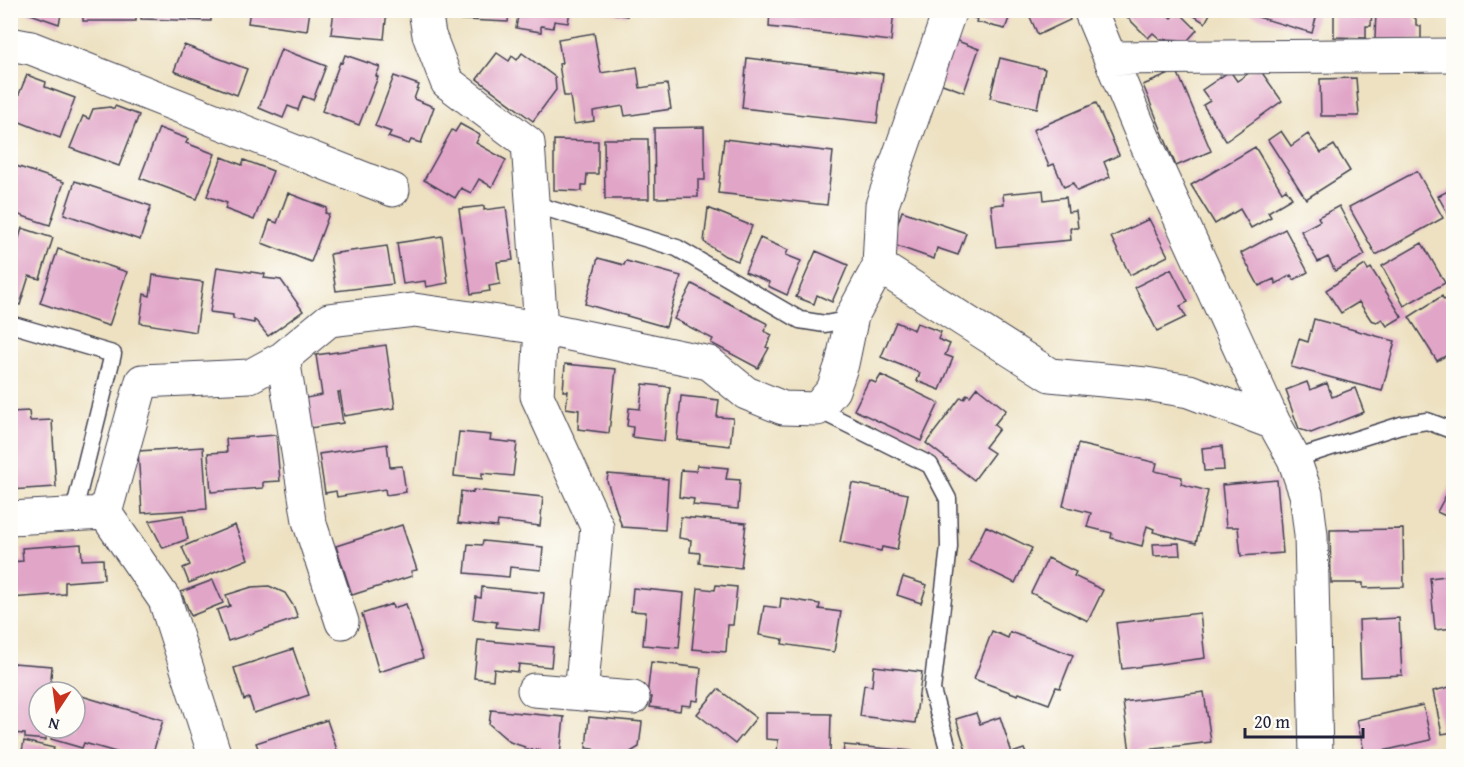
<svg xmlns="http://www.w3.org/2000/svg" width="1464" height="767" viewBox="0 0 1464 767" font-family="'Gentium Book Plus',serif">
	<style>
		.building { fill: #e1a5c8 }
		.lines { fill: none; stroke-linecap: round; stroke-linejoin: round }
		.lane-casing { stroke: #403f4f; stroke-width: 19 }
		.street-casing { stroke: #403f4f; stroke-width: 35 }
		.lane { stroke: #fff; stroke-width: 16 }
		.street { stroke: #fff; stroke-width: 33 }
	</style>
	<rect width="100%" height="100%" fill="#fdfcf7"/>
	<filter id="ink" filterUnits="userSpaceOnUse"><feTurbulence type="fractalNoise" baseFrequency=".0167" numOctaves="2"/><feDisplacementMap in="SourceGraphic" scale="12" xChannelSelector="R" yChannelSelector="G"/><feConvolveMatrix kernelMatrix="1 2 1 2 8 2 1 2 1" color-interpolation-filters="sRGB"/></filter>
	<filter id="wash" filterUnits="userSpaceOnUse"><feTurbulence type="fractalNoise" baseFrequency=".008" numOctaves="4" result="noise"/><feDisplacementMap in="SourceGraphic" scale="24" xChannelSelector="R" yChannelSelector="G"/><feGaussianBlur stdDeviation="1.35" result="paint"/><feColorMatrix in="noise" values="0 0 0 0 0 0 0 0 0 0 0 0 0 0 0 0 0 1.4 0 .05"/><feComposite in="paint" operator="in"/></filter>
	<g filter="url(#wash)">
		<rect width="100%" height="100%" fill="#ede1c1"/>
		<g id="blocks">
			<path class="building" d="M19 10H62L59 24Z
				M83 10H136V21H83Z
				M141 10H211V21L141 19Z
				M250 10H310L307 31 248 23Z
				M334 10H387L384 39 331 34Z
				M447 10H509L508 22 447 19Z
				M519 10H570L568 23 554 21 553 28 541 26V32L516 28Z
				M596 10H627V16Z
				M770 10H894L891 41 769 27Z
				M966 10H1012L1005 29 976 22 977 19 965 15Z
				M1027 10H1065L1070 20 1038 35Z
				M1120 10H1170L1172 13 1169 16 1171 18 1178 11 1197 30 1188 40 1160 39 1153 33 1148 38Z
				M1185 10H1212L1205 23Z
				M1234 10H1318L1312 33Z
				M1334 10H1372L1371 26H1366V38L1334 37Z
				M1376 10H1405L1416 19V25L1421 26V40L1375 39Z
				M594 33 601 73 637 67 640 88 667 84 671 109 625 116 623 106 593 111 594 121 574 124 570 96H564L559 64 562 63 558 39Z
				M952 39 979 49 964 92 937 82Z
				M184 45 247 69 237 95 174 71Z
				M281 49 326 66 313 100 303 96 298 110 288 106 283 118 259 108Z
				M497 53 509 61 512 56 517 60 522 53 555 77 556 90 533 121 477 79Z
				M345 55 380 67 376 76 378 77 359 125 322 111 340 62 342 63Z
				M747 58 883 74 877 123 742 108Z
				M1000 58 1045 69 1037 108 990 98Z
				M1258 67 1282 101 1226 141 1203 105 1210 101 1202 90 1230 71 1237 81Z
				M1177 71 1211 151 1176 166 1143 85Z
				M27 75 46 82 45 87 75 98 60 138 10 118V109L15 98 17 99Z
				M394 76 419 85 414 99 434 107 421 143 411 140 409 144 388 137 391 132 375 126Z
				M1356 78 1359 116H1321L1320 79Z
				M1096 103 1119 155 1104 162 1110 177 1077 191 1073 183 1064 187 1054 164 1049 166 1033 130Z
				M115 106 139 115 119 166 70 148 83 116 89 119 93 109 110 107 114 109Z
				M460 124 480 135 476 143 506 160 492 187 479 179 471 193 461 188 455 198 424 180 452 130 455 132Z
				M704 127 705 180H698V197L655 198 654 128Z
				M159 128 188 139 186 143 215 154 197 199 140 178Z
				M1281 131 1291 146 1308 134 1321 153 1334 145 1350 171 1306 199 1268 140Z
				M604 139H648L649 199H605Z
				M724 139 833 152 827 205 718 193Z
				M554 140 598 141V174H587L586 185H582V191L554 190Z
				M1255 147 1282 192 1286 189 1292 198 1268 212 1271 217 1251 228 1240 209 1215 224 1191 185Z
				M222 157 242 165 244 160 273 171 254 220 225 209 227 203 207 196Z
				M10 164 64 182 50 225 10 212Z
				M1417 171 1443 218 1376 255 1349 207Z
				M75 181 151 206 140 240 64 214Z
				M1454 186V216L1450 218 1438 196 1452 189 1451 187Z
				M1043 190 1044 200 1066 197 1068 212 1076 211 1078 228H1070L1071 240 996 247 991 205 1004 204 1003 194Z
				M288 193 327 208 325 213 329 214 311 262 262 243 270 220 277 223Z
				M484 206V210L506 207 513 260 497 262 500 284 489 286 490 291 471 294 459 209Z
				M1339 206 1365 255 1335 271 1328 257 1318 262 1301 231 1320 221 1318 217Z
				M708 208 752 226 738 261 725 256 704 242Z
				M902 211 966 233 958 255 937 248 934 259 891 244Z
				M1149 219 1168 256 1130 275 1111 237Z
				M22 228 53 238 40 279 29 276 20 305 10 302V235L19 238Z
				M1285 229 1308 272 1294 280 1291 275 1276 284 1274 279 1259 286 1241 253Z
				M442 236 448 283 426 287 425 281 403 284 397 243Z
				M760 238 788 250 786 255 801 261 787 295 768 286 769 282 745 272Z
				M1422 243 1445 283 1404 306 1382 266Z
				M387 246 393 284 336 291 330 254Z
				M58 249 127 272 109 326 40 303Z
				M816 251 848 265 832 302 817 295 814 304 796 297Z
				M598 258 624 265 626 261 681 276 666 327 585 304Z
				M1365 265 1368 270 1371 268 1402 317 1387 326 1382 319 1377 322 1371 320 1359 302 1341 313 1326 290Z
				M217 267 265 274 264 278 281 280 303 311 268 336 256 321 254 320V323L233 319V315L210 312Z
				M1171 269 1188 302 1180 306 1186 317 1157 331 1135 287Z
				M153 275 203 282 196 332 140 323 144 294 150 296Z
				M692 284 768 324 764 331 772 335 766 347 769 348 758 368 711 343 713 339 674 319Z
				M1442 296 1444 300 1448 298 1454 306V351L1437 361 1409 317Z
				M1314 319 1395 341 1382 391 1291 367 1299 339 1308 342Z
				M896 322 914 330 917 323 941 332 938 339 950 344 945 355 953 358 940 390 917 381 920 373 881 357Z
				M386 345 395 408 344 416 340 392H338L343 423 310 428 306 398 322 395 316 355Z
				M565 364 616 369 609 433 578 429 579 410 566 408 568 391H563Z
				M881 375 939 403 921 441 854 410 869 380 876 383Z
				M1307 382 1310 390 1327 383 1332 397 1355 388 1364 412 1311 433 1299 429 1288 399 1289 398 1286 390Z
				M643 384 670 387 664 441 632 437 633 427 627 426 629 408 640 409Z
				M977 387 1006 410 994 425 999 429 985 447 994 453 974 480 926 443 961 397 964 399 967 394 970 396Z
				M681 396 719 400 717 417 733 418 730 446 677 440Z
				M29 411 30 421 52 420 56 487 10 490V412Z
				M459 432 491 435 490 440 517 443 513 476 482 473V479L454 476Z
				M276 435 280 481 263 482V488L211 492 208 453 227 452 226 439Z
				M387 444 390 467 402 466 406 492 386 495 385 489 337 497 336 491 325 493 319 454Z
				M1078 444 1157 463 1155 471 1182 477 1181 484 1208 491 1196 543 1153 532 1154 529 1147 526 1142 546 1111 538 1112 533 1087 527 1091 513 1063 506Z
				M1222 446 1224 470 1204 471 1202 448Z
				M203 447 207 509 142 513 138 451Z
				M697 465 728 468 726 479 740 480 738 509 693 505 694 499 679 497 681 470 696 471Z
				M608 474 668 479 665 530 622 527 607 481Z
				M1277 480 1283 553 1241 556 1238 527H1226L1222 485Z
				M1454 480V520L1437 512Z
				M852 483 908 494 897 550 882 547 881 551 840 542Z
				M473 490 543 497 540 526 498 521 497 527 458 523 461 491 473 493Z
				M183 515 188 539 163 548 149 521Z
				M681 517 746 523 741 568 699 563 700 553 690 552 691 540 679 538Z
				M235 525 248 559 189 583 183 568 190 565 182 547Z
				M402 525 417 570 411 571 412 576 352 595 336 546Z
				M986 526 1032 548 1015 583 969 561Z
				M1403 529 1404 587 1363 588V583H1331L1330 530Z
				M483 541 543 547 541 570 510 567 509 577 465 573 468 544 482 545Z
				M1179 543 1180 555 1154 556 1153 544Z
				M81 544 82 560 103 559 104 579 65 582V594L10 598V562L23 561 22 548Z
				M1048 558 1076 572 1074 576 1103 590 1088 621 1031 593Z
				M1454 575V628L1435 630 1430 578Z
				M903 577 927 585 921 603 897 595Z
				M213 580 223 603 191 616 181 592Z
				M716 585 737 587 733 625H728L726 652 692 649 698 588 715 590Z
				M269 586 285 593 294 607 298 618 228 641 217 610 230 606 226 595 252 587Z
				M482 587 544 593 540 631 496 627 497 622 473 619 476 597 481 598Z
				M633 588 684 593 679 648 643 645 646 612 631 611Z
				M781 598 820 604 819 609 841 612 834 652 782 644 783 639 759 635 764 606 780 608Z
				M392 604 393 608 406 604 423 658 379 672 362 614Z
				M1200 613 1205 658 1122 669 1116 623Z
				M1399 618 1402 675 1361 677 1359 620Z
				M992 631 1008 638 1010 632 1073 655 1060 688 1056 687 1049 704 1019 693 1018 695 974 679Z
				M478 640 553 647 551 667 519 664 518 672 494 669 493 680 474 678Z
				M293 649 309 695 254 713 249 698 244 700 234 668Z
				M651 662 701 668 698 701 692 700 691 706 681 705 680 711 650 707 652 697H647Z
				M13 663 52 666 50 692H39V728H47L46 740 25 738V734L10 733Z
				M874 666 922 672 915 723 860 716 864 685 872 686Z
				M1454 686V732L1442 734 1433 691Z
				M718 689 756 718 735 744 697 714Z
				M1204 692 1211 742 1130 752 1123 702Z
				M75 694 163 720 152 756H130L84 743 82 748 51 739 54 728H75Z
				M1423 705 1431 740 1365 755 1357 720Z
				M491 710 564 717 560 756H539V750L525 749V747L510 742 489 724Z
				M766 713 831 714 830 754 777 753 778 740 766 739Z
				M976 713 980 724 1000 717 1012 753 1024 749 1027 756H968L956 719Z
				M589 717 642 722 639 747 624 756H592L593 749 586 748Z
				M327 720 339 756H261L256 743Z
				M24 741 54 748 52 756H21Z
				M844 745 912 751V756H843Z"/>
		</g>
	</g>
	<g filter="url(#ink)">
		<use href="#blocks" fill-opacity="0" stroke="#403f4f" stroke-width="1.5"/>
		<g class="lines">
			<g class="lane-casing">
				<path id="lane" d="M533 204 677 248 800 320 825 324 851 319
					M10 324 113 354 73 515
					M817 409 930 465 948 499 949 547 932 690 950 756
					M1294 459 1401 425 1427 421 1454 431"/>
			</g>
			<g class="street-casing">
				<path id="street" d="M950 10 882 205 879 266 1050 375 1146 384 1189 391 1274 423
					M1090 10 1144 139 1274 423 1294 459 1306 494 1311 535 1316 756
					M10 44 31 48 393 190
					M1111 58 1454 55
					M105 513 142 381 250 376 283 358
					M10 518 105 513 165 600 215 756
					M342 622 309 521 283 358 329 320 414 310 541 328 528 143 447 82 429 35 425 10
					M534 690 633 698
					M581 694 597 527 537 396 541 328 709 363 746 393 783 408 817 409 833 390 842 364 852 316 879 266"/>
			</g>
			<use href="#lane" class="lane"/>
			<use href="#street" class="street"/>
		</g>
	</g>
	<rect width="1464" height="767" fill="none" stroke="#fdfcf7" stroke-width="36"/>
	<g transform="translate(57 710) rotate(193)"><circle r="28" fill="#fdfcf7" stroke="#a5a5ac" stroke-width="1.5"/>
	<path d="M0-4.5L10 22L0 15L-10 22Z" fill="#c8321e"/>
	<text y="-9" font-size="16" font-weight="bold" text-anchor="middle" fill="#22223b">N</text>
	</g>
	<path d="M1245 728v9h118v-9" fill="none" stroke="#22223b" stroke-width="3"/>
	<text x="1254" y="728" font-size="18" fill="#22223b" stroke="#fdfcf7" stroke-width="4.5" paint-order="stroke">20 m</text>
</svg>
